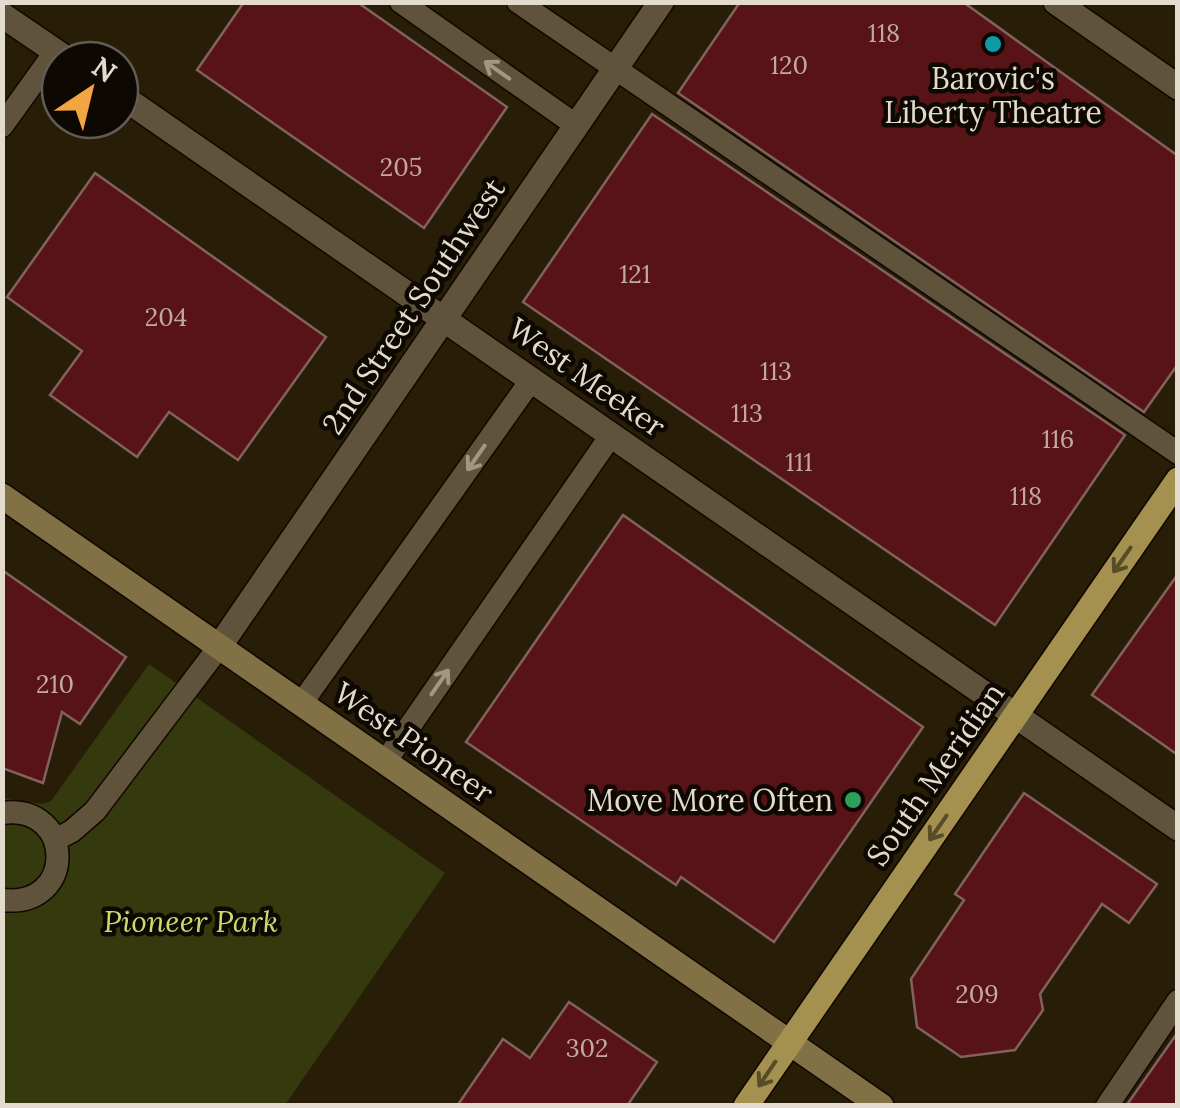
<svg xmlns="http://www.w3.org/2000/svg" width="1180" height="1108" viewBox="0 0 1180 1108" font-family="Lora,serif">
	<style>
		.green { fill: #34390e }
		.building { fill: #581317; stroke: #816260; stroke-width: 2.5 }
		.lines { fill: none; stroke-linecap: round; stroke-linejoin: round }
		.lane-casing { stroke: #110700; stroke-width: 25 }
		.street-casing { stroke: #110700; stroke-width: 28 }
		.secondary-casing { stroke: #110700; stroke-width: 28 }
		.primary-casing { stroke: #110700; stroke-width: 28 }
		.lane { stroke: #60533b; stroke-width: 22 }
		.street { stroke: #60533b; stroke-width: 25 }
		.secondary { stroke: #827145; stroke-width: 25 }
		.primary { stroke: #a4904f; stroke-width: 25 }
		.oneway { stroke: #a29784 }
		.oneway2 { stroke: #584c28 }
		.culture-dot { fill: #0f9aa8; stroke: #0d0802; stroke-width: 4 }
		.leisure-dot { fill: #2e9e5b; stroke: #0d0802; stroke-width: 4 }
		.labels { text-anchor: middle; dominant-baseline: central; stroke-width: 9; stroke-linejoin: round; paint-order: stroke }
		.number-label { font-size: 25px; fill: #c0a9a0 }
		.poi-label { font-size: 30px; fill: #e3dbce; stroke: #0d0802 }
		.street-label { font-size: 30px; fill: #e3dbce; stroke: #0d0802 }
		.park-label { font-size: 30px; font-style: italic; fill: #ccd971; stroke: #0d0802 }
	</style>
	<rect width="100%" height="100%" fill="#281d06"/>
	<path class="green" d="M149 664 445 873 285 1105 3 1106V798L42 804 51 801Z"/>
	<path class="building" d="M244 2H357L507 107 424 228 197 70Z
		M740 2H963L1178 156V364L1144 412 678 93Z
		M652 114 1125 435 995 625 523 302Z
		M95 173 326 337 238 460 169 412 137 457 50 395 82 351 7 297Z
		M623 515 923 727 774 942 681 877 676 885 466 742Z
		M2 570 126 657 80 724 62 712 43 783 2 768Z
		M1178 574V755L1092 695Z
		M1024 793 1157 884 1129 923 1102 904 1040 994 1043 1010 1015 1050 961 1057 917 1027 911 979 964 900 955 894Z
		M569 1002 657 1062 627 1106H457L503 1039 530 1058Z
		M1178 1032V1106H1126Z"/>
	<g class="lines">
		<g class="lane-casing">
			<path id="lane" d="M401 2 577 126
				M518 2 1178 453
				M2 126 56 51
				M301 704 532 379
				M385 762 612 434
				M2 813C75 803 77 909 2 900
				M55 840 72 831 95 811 219 647
				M1107 1106 1178 1001"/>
		</g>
		<g class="street-casing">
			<path id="street" d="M1056 2 1178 87
				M2 15 68 60
				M120 95 1178 828
				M219 647 661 2"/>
		</g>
		<g class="secondary-casing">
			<path id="secondary" d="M2 496 881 1106"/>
		</g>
		<g class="primary-casing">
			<path id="primary" d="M746 1106 1178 480"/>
		</g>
		<use href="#lane" class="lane"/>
		<use href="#street" class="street"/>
		<use href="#secondary" class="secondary"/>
		<use href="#primary" class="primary"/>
	</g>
	<defs><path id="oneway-shaft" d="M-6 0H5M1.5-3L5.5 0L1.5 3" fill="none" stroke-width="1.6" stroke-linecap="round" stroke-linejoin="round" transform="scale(2.5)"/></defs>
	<g class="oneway">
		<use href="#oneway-shaft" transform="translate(497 70) rotate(-145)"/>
		<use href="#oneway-shaft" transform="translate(476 458) rotate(125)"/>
		<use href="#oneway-shaft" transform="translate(440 682) rotate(-55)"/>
	</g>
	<g class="oneway2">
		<use href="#oneway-shaft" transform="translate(1122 560) rotate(125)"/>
		<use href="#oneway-shaft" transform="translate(938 828) rotate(125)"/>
		<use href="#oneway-shaft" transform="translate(767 1074) rotate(124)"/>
	</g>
	<circle class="culture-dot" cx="993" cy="44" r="10"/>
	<circle class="leisure-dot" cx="853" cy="800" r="10"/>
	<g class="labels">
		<g class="number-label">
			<text x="884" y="33">118</text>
			<text x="789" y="65">120</text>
			<text x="401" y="167">205</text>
			<text x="635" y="274">121</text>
			<text x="166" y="317">204</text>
			<text x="776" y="371">113</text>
			<text x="747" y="413">113</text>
			<text x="1058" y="439">116</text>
			<text x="799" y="462">111</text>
			<text x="1026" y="496">118</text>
			<text x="55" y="684">210</text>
			<text x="977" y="994">209</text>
			<text x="587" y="1048">302</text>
		</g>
		<g class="poi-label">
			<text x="993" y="78">Barovic's<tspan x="993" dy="34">Liberty Theatre</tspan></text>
			<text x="833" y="800" text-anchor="end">Move More Often</text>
		</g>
		<g class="street-label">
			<text transform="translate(413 306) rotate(-56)">2nd Street Southwest</text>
			<text transform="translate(587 377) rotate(35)">West Meeker</text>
			<text transform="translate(414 742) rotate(35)">West Pioneer</text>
			<text transform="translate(935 774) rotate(-55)">South Meridian</text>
		</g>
		<g class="park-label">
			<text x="191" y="921">Pioneer Park</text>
		</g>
	</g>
	<rect width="1180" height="1108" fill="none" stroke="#e3dbce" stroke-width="10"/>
	<g transform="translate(90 90) rotate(35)"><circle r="48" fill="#0d0802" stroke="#635c54" stroke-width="2.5"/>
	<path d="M0-8L18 38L0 25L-18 38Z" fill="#f2a541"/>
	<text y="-15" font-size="28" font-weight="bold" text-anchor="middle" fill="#e3dbce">N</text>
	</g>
</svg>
